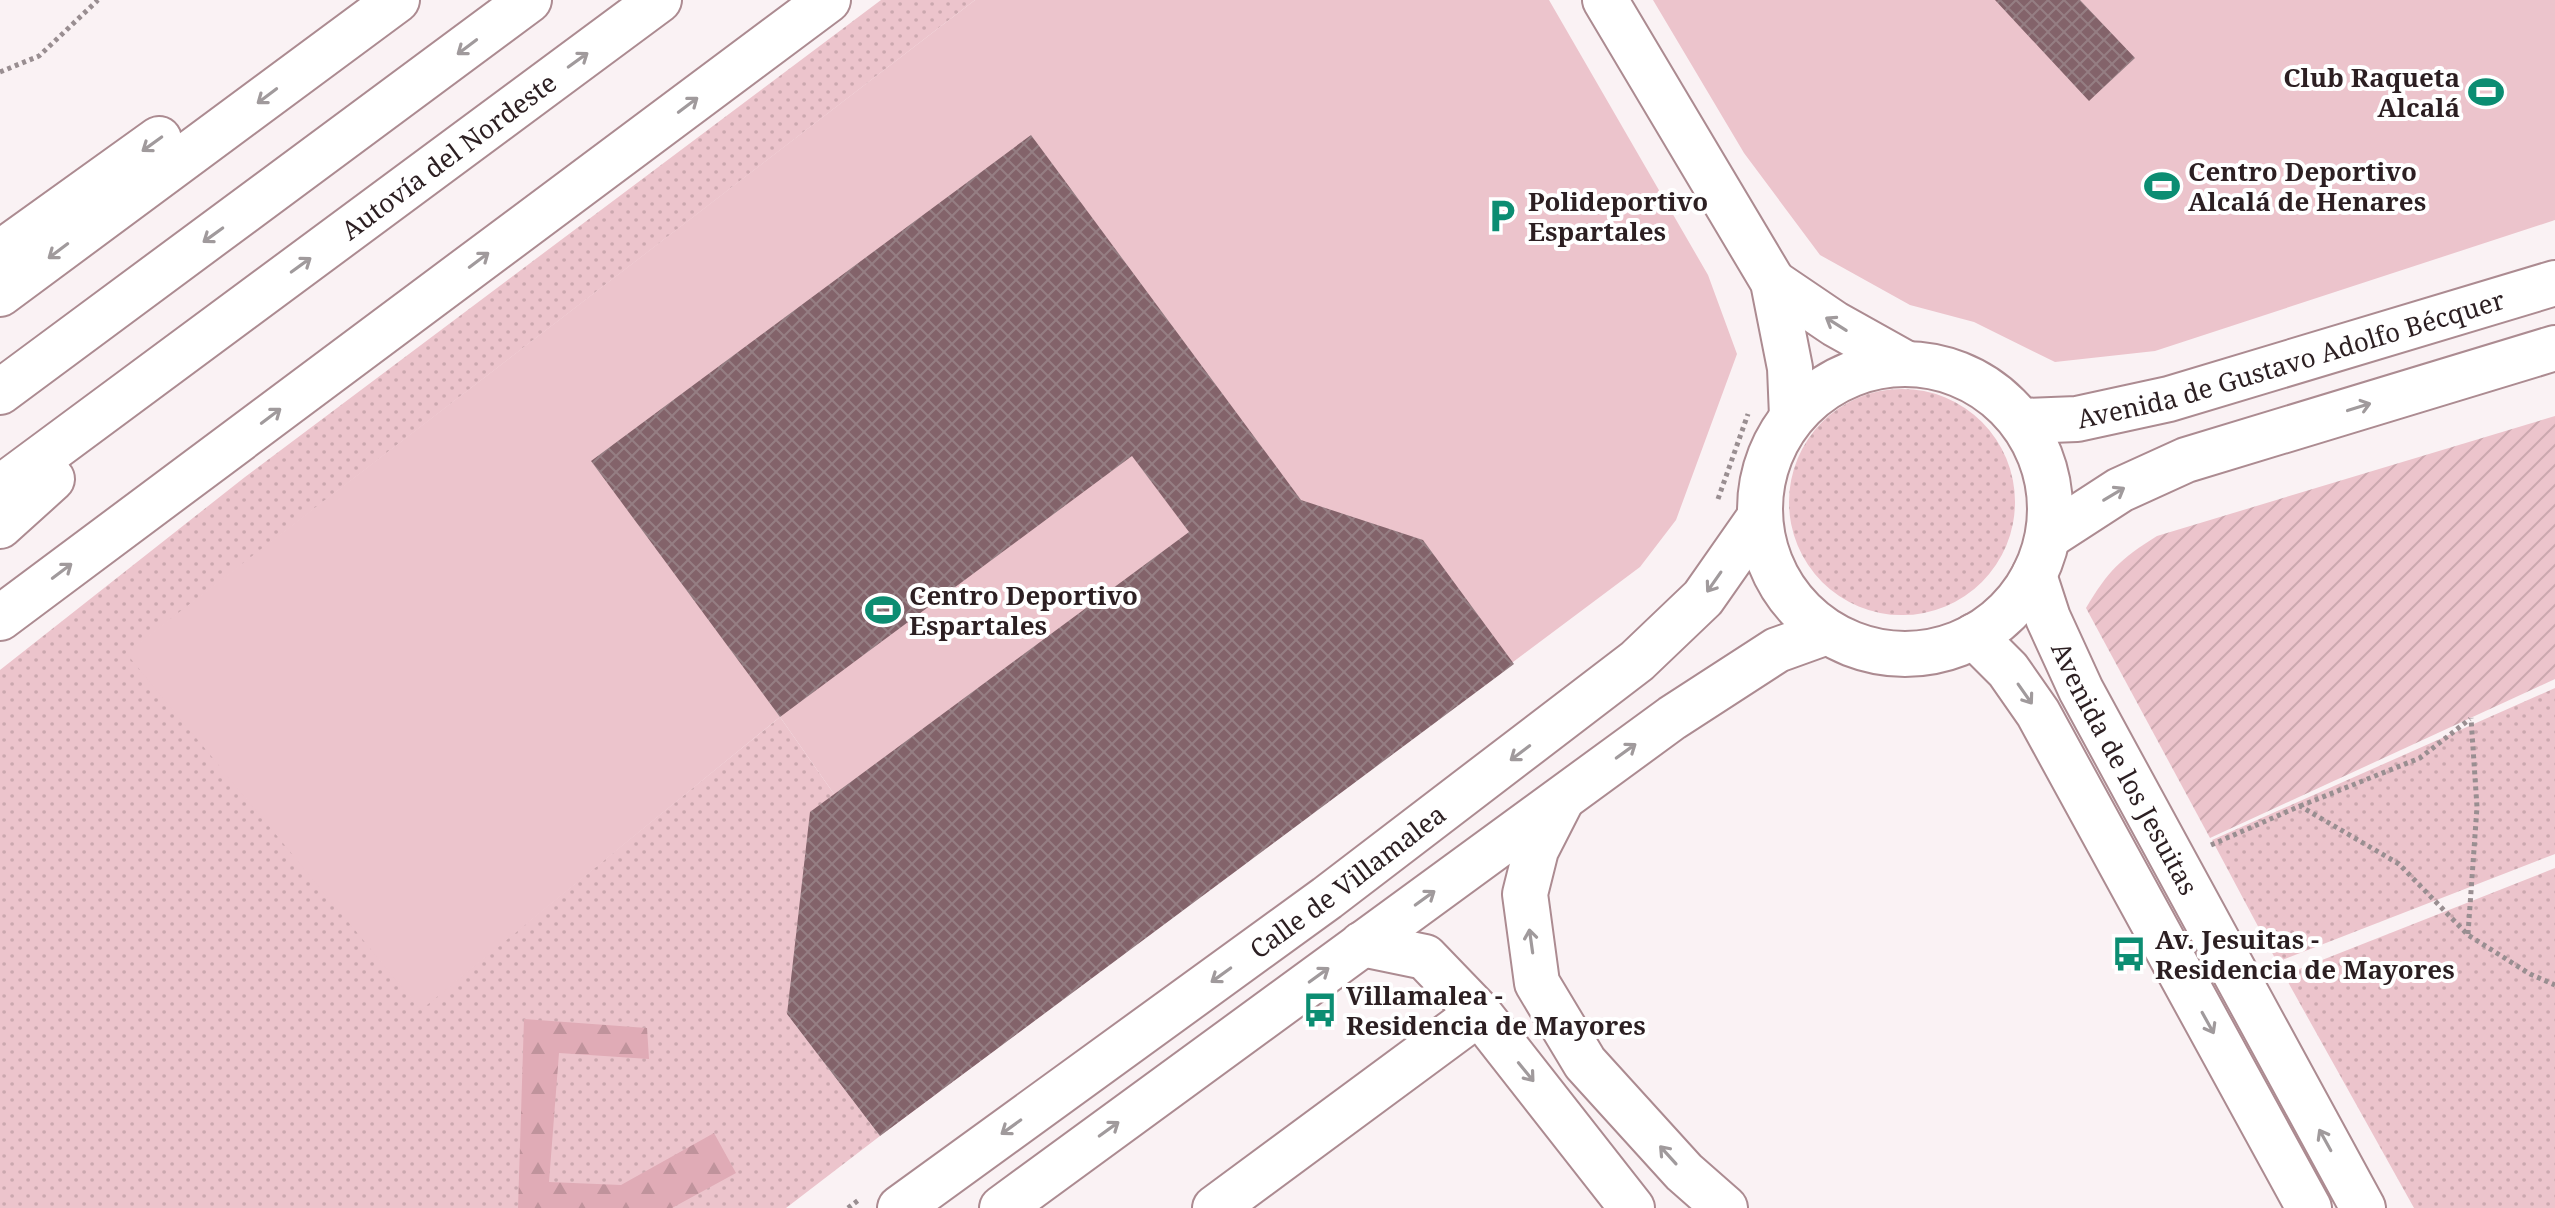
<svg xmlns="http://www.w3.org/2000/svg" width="2555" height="1208" viewBox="0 0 2555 1208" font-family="'Noto Serif',serif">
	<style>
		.grass { fill: url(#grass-dots) }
		.forest { fill: url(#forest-firs) }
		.park { fill: #ecc4cc }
		.garden { fill: url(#garden-furrows) }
		.building { fill: url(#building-cross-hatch) }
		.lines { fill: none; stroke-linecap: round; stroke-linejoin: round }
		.minor-casing { stroke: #ac8b91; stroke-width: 48 }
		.highway-casing { stroke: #ac8b91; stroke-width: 48 }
		.path { stroke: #998e91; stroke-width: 5; stroke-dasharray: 4 4; stroke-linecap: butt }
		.minor { stroke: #fff; stroke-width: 44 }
		.highway { stroke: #fff; stroke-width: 44 }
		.oneway { stroke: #a09a9c }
		.labels { text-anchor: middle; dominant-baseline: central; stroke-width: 8; stroke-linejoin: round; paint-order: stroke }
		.poi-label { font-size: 26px; font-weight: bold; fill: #2c1f22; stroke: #fff; text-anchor: start }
		.street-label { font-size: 26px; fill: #2c1f22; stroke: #fff }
	</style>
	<defs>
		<pattern id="grass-dots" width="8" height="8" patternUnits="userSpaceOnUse" patternTransform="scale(2)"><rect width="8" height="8" fill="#ecc4cc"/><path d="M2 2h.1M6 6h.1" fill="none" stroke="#cba8af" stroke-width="1.8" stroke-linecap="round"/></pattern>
		<pattern id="forest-firs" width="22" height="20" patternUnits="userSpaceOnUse" patternTransform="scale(2)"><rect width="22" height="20" fill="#e0abb6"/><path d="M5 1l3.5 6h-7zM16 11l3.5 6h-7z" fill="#c0939c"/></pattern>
		<pattern id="garden-furrows" width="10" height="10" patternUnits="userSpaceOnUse" patternTransform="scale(2)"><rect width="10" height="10" fill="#ecc4cc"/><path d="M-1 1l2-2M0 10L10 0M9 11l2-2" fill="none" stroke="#cba8af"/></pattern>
		<pattern id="building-cross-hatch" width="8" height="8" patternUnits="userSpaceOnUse" patternTransform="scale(2)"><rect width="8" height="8" fill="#83636a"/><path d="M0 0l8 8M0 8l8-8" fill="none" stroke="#957e83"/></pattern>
	</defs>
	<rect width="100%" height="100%" fill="#faf2f4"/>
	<path class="grass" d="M881 0H975L127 653 421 1009 780 717 834 794 787 1014 880 1136 786 1208H0V670L245 477Z
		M1789 502a113 113 0 1 1 226 0a113 113 0 1 1-226 0Z
		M2555 688V854L2277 962 2212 840Z
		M2555 868V1208H2414L2284 975Z"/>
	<path class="forest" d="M524 1019 647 1028 649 1059 559 1053 549 1182 621 1185 714 1133 736 1173 672 1208H518Z"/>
	<path class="park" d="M975 0H1549L1708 275 1737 354 1676 520 1640 567 880 1136 787 1014 810 812 834 794 780 717 421 1010 126 653Z
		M1653 0H2555V220L2155 351 2055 362 1974 322 1910 305 1820 255 1744 153Z"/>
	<path class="garden" d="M2555 416V679L2210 838 2086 608C2108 571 2120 559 2157 536Z"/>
	<path class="building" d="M1995 0H2080L2135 58 2089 101Z
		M1031 135 1301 500 1423 540 1514 664 880 1136 787 1014 810 812 1189 532 1132 456 780 717 591 461Z"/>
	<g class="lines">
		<g class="minor-casing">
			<g id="minor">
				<path d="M1605 0 1773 282 1790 368 1792 416"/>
				<path d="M1773 282 1835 324 1903 362"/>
				<circle cx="1905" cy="509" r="145"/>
				<path id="s1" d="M2023 421 2077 419 2169 399 2555 283"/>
				<path d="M2049 536 2120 490 2186 460 2555 348"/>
				<path id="s2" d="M2034 575 2048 618 2081 690 2363 1208"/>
				<path d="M1974 636 2008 670 2038 713 2309 1208"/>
				<path d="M1560 803 1536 850 1525 894 1537 983 1585 1063 1684 1172 1725 1208"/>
				<path d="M1362 944 1425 957 1479 1013 1632 1208"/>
				<path id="s3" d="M900 1208 1327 898 1637 661 1703 598 1759 518"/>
				<path d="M1002 1208 1672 718 1777 650 1827 632"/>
				<path d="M1215 1208 1479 1013"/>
			</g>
		</g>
		<g class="highway-casing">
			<g id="highway">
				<path d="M0 253 159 139"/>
				<path d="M0 294 397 0"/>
				<path d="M0 392 529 0"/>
				<path id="s4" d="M0 488 659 0"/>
				<path d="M0 526 52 479"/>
				<path d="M0 618 828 0"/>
			</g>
		</g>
		<path class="path" d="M0 72 39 56 98 0
			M1718 499 1748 414
			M2300 806 2420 758 2470 719
			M2211 845 2300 806 2399 864 2468 935 2530 974 2555 985
			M2468 934 2477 807 2471 718
			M848 1208 860 1199"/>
		<use href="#minor" class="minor"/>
		<use href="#highway" class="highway"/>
	</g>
	<defs><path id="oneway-shaft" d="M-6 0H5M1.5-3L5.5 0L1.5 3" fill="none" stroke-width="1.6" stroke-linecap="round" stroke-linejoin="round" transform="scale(2)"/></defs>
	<g class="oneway">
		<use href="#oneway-shaft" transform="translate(467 47) rotate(143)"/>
		<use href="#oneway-shaft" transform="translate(578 60) rotate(-36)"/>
		<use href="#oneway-shaft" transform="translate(267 96) rotate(143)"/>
		<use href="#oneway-shaft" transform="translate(688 105) rotate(-37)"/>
		<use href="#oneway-shaft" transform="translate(152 144) rotate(144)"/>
		<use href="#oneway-shaft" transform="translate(213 235) rotate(144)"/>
		<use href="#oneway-shaft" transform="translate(58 251) rotate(143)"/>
		<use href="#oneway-shaft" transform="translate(479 260) rotate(-37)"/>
		<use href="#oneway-shaft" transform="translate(301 265) rotate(-36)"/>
		<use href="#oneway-shaft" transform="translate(1836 324) rotate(-148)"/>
		<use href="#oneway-shaft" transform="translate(2359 407) rotate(-17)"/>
		<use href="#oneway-shaft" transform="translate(271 416) rotate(-37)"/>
		<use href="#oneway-shaft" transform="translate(2114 494) rotate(-31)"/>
		<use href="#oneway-shaft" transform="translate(62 571) rotate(-37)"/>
		<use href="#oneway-shaft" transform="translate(1714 582) rotate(125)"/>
		<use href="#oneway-shaft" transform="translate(2025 694) rotate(55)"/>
		<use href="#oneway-shaft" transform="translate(1626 751) rotate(-36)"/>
		<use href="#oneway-shaft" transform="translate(1520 753) rotate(143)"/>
		<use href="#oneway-shaft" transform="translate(1425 898) rotate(-36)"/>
		<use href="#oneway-shaft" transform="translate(1531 941) rotate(-98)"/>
		<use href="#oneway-shaft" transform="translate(1221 975) rotate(144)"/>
		<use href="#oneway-shaft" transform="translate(1319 975) rotate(-36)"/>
		<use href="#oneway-shaft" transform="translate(2208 1023) rotate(61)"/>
		<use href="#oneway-shaft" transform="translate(1526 1072) rotate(51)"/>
		<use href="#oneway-shaft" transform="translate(1011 1127) rotate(144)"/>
		<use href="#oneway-shaft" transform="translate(1109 1129) rotate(-36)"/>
		<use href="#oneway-shaft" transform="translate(2325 1140) rotate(-119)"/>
		<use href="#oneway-shaft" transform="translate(1668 1155) rotate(-132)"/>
	</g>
	<defs>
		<g id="stadium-bare" transform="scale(2.76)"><path d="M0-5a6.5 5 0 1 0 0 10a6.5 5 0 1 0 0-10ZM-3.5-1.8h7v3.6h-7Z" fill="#0c8d72" stroke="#fff" stroke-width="2.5" paint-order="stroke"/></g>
		<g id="parking-bare" transform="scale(2.76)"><path d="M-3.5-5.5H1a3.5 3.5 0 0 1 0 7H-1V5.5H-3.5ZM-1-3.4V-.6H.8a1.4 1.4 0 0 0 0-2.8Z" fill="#0c8d72" stroke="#fff" stroke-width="2.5" paint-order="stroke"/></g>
		<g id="bus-bare" transform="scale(2.76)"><path d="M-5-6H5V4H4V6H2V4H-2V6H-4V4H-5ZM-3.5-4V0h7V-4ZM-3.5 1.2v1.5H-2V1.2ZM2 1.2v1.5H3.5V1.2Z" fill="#0c8d72" stroke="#fff" stroke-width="2.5" paint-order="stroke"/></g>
	</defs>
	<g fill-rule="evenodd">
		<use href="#stadium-bare" x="2486" y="92"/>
		<use href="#stadium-bare" x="2162" y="186"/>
		<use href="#parking-bare" x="1502" y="216"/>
		<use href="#stadium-bare" x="883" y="610"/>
		<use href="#bus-bare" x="2129" y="954"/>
		<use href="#bus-bare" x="1320" y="1010"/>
	</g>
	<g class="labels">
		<g class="poi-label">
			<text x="2460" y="77" text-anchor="end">Club Raqueta<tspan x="2460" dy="30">Alcalá</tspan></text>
			<text x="2188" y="171">Centro Deportivo<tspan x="2188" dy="30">Alcalá de Henares</tspan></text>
			<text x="1528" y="201">Polideportivo<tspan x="1528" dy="30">Espartales</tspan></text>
			<text x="909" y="595">Centro Deportivo<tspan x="909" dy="30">Espartales</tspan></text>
			<text x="2155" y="939">Av. Jesuitas -<tspan x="2155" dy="30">Residencia de Mayores</tspan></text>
			<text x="1346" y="995">Villamalea -<tspan x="1346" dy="30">Residencia de Mayores</tspan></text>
		</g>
		<g class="street-label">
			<text stroke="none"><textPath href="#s4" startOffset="558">Autovía del Nordeste</textPath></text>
			<text stroke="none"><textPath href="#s1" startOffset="276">Avenida de Gustavo Adolfo Bécquer</textPath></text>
			<text stroke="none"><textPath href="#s2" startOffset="214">Avenida de los Jesuitas</textPath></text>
			<text stroke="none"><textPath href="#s3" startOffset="554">Calle de Villamalea</textPath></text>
		</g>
	</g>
</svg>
